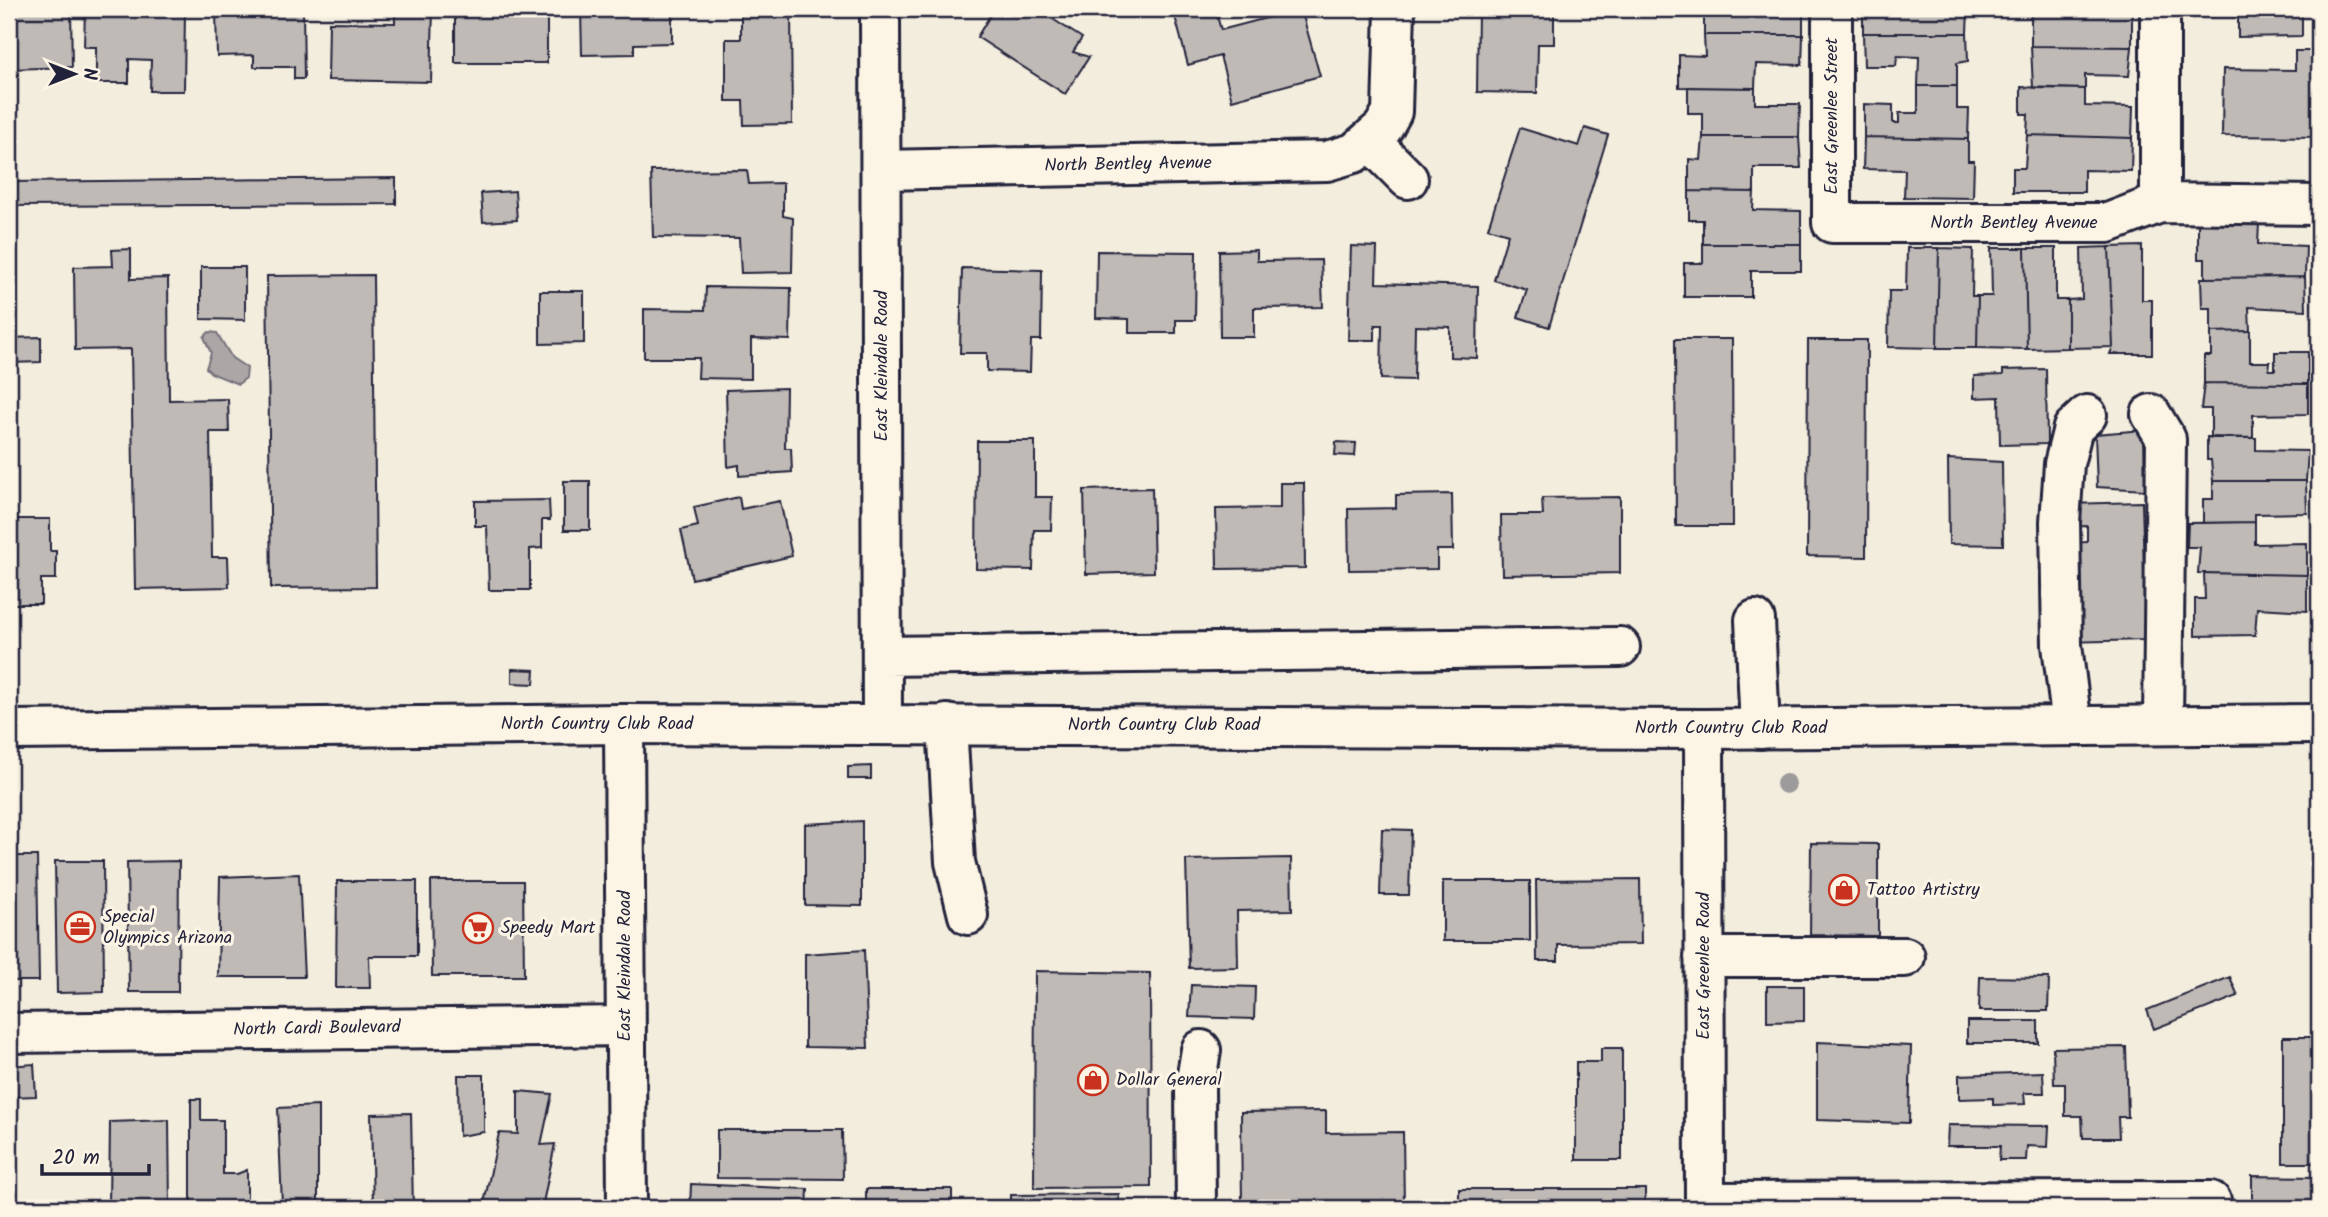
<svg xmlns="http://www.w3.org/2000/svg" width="2328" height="1217" viewBox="0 0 2328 1217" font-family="Kalam,sans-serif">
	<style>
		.water { fill: #aca7a6; stroke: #75727b; stroke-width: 2 }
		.building { fill: #bfbab6; stroke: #22223b; stroke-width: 2 }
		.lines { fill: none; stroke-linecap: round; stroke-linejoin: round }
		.minor-casing { stroke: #22223b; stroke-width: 44 }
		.major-casing { stroke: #22223b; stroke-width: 44 }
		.minor { stroke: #fcf5e5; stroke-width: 38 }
		.major { stroke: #fcf5e5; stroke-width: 38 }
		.tree { fill: #9d9a9b }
		.labels { text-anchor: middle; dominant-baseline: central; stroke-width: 6; stroke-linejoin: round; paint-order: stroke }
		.street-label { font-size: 18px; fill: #22223b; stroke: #fcf5e5 }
		.poi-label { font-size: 18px; fill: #22223b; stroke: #fcf5e5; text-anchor: start }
	</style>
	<rect width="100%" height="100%" fill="#f3edde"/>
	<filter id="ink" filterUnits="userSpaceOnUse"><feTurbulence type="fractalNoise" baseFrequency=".0143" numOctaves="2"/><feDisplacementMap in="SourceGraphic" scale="14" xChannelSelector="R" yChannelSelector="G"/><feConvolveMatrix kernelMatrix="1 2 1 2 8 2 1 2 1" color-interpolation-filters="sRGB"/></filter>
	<g filter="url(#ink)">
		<path class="water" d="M209 332 217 333 232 358 247 368 246 378 238 384 211 373 206 368 211 353 204 337Z"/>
		<path class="building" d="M9 9H71L72 67 9 69Z
			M85 9H185L184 91H150L151 60 129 59V83H96V47H84Z
			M216 9H303L304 79H294V67H254V55L217 56Z
			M395 9H433L431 82 328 80 329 22 395 23Z
			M455 9H547V63H455Z
			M581 9H672V43L634 44V54L582 55Z
			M741 9H791L792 124 744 125 743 101H726V39H741Z
			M994 9H1037L1082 38 1073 52 1089 57 1065 94 977 37Z
			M1173 9H1215L1221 30 1301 9 1320 76 1232 100 1220 56 1188 65Z
			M1478 9H1554V44H1538L1537 93 1477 92Z
			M1803 9V35H1704V10H1689Z
			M1863 9H1968L1967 33H1863Z
			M2031 9 2132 10V47L2031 46Z
			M2193 9H2302V36L2238 37V16L2194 17Z
			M1863 33H1967L1968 61 1957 63V86H1918L1919 57 1897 56 1896 66H1864Z
			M1704 35H1803L1802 65 1756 64 1755 88 1679 87V55L1705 56Z
			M2031 46 2132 47 2129 76 2085 75V89L2033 88Z
			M2295 51H2319V137L2222 136 2223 69 2295 70Z
			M1918 86H1957V109H1969L1968 139 1864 137V104L1893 105V123H1899V113H1918Z
			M1688 87 1755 88V104H1800L1799 137H1703V113H1688Z
			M2021 87 2085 89V106L2133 107 2132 138 2027 135 2028 114H2021Z
			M1520 128 1579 146 1585 128 1608 135 1549 327 1518 317 1527 290 1494 280 1508 234 1488 228Z
			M2027 135 2132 138 2131 171 2084 170V192H2013V168H2025Z
			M1703 137H1799L1801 168H1754V192L1689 191V159L1701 160Z
			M1864 137 1968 139V161H1974L1973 198 1904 197 1905 170 1863 169Z
			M747 170 749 184 783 183V216L793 218 792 272 741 273 739 238 653 237 651 171Z
			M396 178V204L9 206V182Z
			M515 191 517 220 483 222 481 193Z
			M1689 191 1754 192 1753 210 1801 211V244H1703V220H1689Z
			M2198 222 2259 223 2258 244 2306 246 2305 277 2205 278V259H2198Z
			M1703 244H1801V271H1751V297H1684V263H1703Z
			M1351 246 1377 247 1376 283 1478 286 1477 358 1450 357V327L1415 326 1414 380 1381 379 1382 325H1375V340H1348Z
			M2142 246V300H2152V354H2110L2113 347 2109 247Z
			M2109 247 2113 347 2068 348V300L2082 299 2081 248Z
			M1907 248H1939L1937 348 1888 347 1889 291H1906Z
			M1939 248 1973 249 1972 296H1978L1977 348H1937Z
			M1991 248H2025L2027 349 1977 348 1978 296H1992Z
			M2025 248H2056V300H2068V348L2027 349Z
			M131 249V279L168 278 169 400 228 399 229 432H210L212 557H228L229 587 135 589 131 349 75 350 74 267 113 266 112 250Z
			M1257 250V261L1321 260 1323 307 1254 308V337H1220L1219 251Z
			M1097 251 1196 252 1195 320H1176V333H1129V319L1096 318Z
			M201 267H245V320L201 319Z
			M962 268 1042 270 1041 340H1031L1030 372 987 371V353H960Z
			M373 275 376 587 271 588 267 276Z
			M2305 277 2306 310 2249 307 2250 331 2211 332V308H2202L2201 278Z
			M706 287 791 288 790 340 751 339V379L698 378 699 358H644V309L705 310Z
			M540 291H584V343L540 344Z
			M2250 331V362H2270L2269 370H2275V352H2308V384L2204 383V356H2211V332Z
			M41 337V362L9 363V338Z
			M1675 339H1732L1733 526H1676Z
			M1808 340H1867L1866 557 1807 556Z
			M2046 369 2047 444 2000 445 1999 397 1974 398V376L2003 375V370Z
			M2204 383 2308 384V414L2253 415V438H2211V409H2201Z
			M786 388 785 448H791L792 472 739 476V465L728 467 726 390Z
			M2144 430 2145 490 2097 487 2095 434Z
			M2207 437 2256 438V450L2308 451 2306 481H2213L2211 460H2207Z
			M977 441H1035V497H1052L1051 530H1034L1033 570 976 569Z
			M1336 442 1356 443 1355 456 1335 455Z
			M1948 459 2002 462 2003 545 1949 544Z
			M564 481H590V530H564Z
			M2213 481H2306L2307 513 2255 514V522L2203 523V499H2213Z
			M1280 483H1304L1305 568 1217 569 1216 509 1280 508Z
			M1152 488 1154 572 1086 574 1084 490Z
			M1452 494 1453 550H1437V569L1349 570 1348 509 1396 508V495Z
			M739 497 741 509 780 501 792 556 692 579 681 530 698 526 694 507Z
			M1620 497V573L1502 575 1501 515H1543L1542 498Z
			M549 500 550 520H542V548L530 549V590H489L487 526H475V501Z
			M2142 502 2146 640 2065 642 2063 543 2087 542V526L2069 527 2068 504Z
			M9 519H50V551H56V579H41V604H9Z
			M2255 522V544L2307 543V575L2198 573 2200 547H2187L2188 523Z
			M2204 573 2307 575V611L2257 608 2255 635 2195 636V599H2205Z
			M512 669 535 670 534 684 512 683Z
			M871 766V779H848V767Z
			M862 821V906L805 905V824Z
			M1382 829 1411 830 1409 895H1380Z
			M1811 843 1878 844V936L1810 935Z
			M9 856H37L39 981H9Z
			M1291 858 1292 910 1237 911 1238 967 1189 968 1186 860Z
			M55 861H103L104 992 57 993Z
			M179 861 178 992H129L127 862Z
			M299 874 304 977H218L220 877Z
			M1640 879 1641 944 1558 945V961H1537L1536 880Z
			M337 881H417V956H369L370 988H336Z
			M431 881H523L524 976H432Z
			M1443 881H1530V941H1443Z
			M864 950 868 1048 805 1047V954Z
			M1035 971 1150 973 1151 1187 1034 1188Z
			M1980 977 2049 978 2048 1011H1979Z
			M2230 977 2238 996 2154 1029 2147 1010Z
			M1191 985 1255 987 1254 1019 1189 1017Z
			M1767 986H1804V1021L1767 1022Z
			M1967 1021H2038V1043H1967Z
			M2283 1037H2319V1163H2283Z
			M1817 1042 1911 1046 1909 1123 1817 1120Z
			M2126 1047 2128 1117H2118L2119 1138H2083L2082 1116H2065V1084H2054L2053 1048Z
			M1601 1048H1622V1160H1576V1062H1601Z
			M34 1064 36 1096 9 1097V1066Z
			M2043 1072 2044 1093H2024L2025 1104 1993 1105V1098L1959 1099V1075Z
			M458 1075H484V1132L459 1136Z
			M518 1091 552 1094 541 1145 555 1144 542 1208H483L499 1133 518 1134Z
			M191 1099H201V1120H223V1174H237L247 1170V1208H191Z
			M318 1106V1206L282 1205 278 1108Z
			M1326 1111V1133L1403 1132 1404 1208H1242L1241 1112Z
			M411 1113 413 1208H373L371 1114Z
			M169 1120 170 1208H109L110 1122Z
			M1948 1125 2049 1126 2048 1147 2027 1146 2026 1160H1999L2000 1146H1947Z
			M717 1130H842L843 1179 717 1178Z
			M2252 1176 2319 1177V1208H2252Z
			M691 1184 808 1189 807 1208H690Z
			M866 1189H952V1208H866Z
			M1459 1189H1645V1208H1459Z
			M1119 1194V1208H1011V1195Z
			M52 1205H96V1208H52Z"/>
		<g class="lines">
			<g class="minor-casing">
				<path id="minor" d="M880 9 882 724
					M1395 9 1392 112 1383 128 1369 140 1408 179
					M1832 9V223H2108L2160 203 2319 205
					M882 170 1327 161 1354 153 1369 140
					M2160 203V9
					M2151 414 2166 439 2163 725
					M1755 620 1760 729
					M882 656 1620 647
					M624 724 627 1208
					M947 724 955 862 968 915
					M2072 726 2062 645 2060 522 2064 464 2073 428 2087 415
					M1704 729 1705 1208
					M1704 957H1905
					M9 1033 626 1026
					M1705 1202 2211 1201
					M1196 1208 1195 1087 1201 1050"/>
			</g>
			<g class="major-casing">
				<path id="major" d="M9 730 624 724 1704 729 2319 724"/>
			</g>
			<use href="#minor" class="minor"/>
			<use href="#major" class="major"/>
		</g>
		<circle class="tree" cx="1786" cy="784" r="10"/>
	</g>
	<defs>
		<g id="shop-ring" transform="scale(1.575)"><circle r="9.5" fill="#fcf5e5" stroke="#c8321e" stroke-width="1.5"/><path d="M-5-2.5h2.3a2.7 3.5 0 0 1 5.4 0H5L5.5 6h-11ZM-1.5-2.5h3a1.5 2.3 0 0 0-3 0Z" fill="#c8321e"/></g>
		<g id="office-ring" transform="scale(1.575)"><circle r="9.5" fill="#fcf5e5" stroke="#c8321e" stroke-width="1.5"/><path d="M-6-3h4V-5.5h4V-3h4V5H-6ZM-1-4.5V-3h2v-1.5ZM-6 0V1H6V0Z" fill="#c8321e"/></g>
		<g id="supermarket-ring" transform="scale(1.575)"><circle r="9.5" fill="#fcf5e5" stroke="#c8321e" stroke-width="1.5"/><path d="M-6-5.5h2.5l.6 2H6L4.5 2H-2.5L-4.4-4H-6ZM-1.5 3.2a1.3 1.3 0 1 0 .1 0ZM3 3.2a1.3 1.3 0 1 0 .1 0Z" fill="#c8321e"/></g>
	</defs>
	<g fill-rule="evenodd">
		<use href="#shop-ring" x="1844" y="890"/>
		<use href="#office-ring" x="80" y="927"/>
		<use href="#supermarket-ring" x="478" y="928"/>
		<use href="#shop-ring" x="1093" y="1080"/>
	</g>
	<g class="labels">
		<g class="street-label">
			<text transform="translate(1832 116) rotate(-90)">East Greenlee Street</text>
			<text transform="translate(1128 165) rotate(-1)">North Bentley Avenue</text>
			<text x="2014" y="223">North Bentley Avenue</text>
			<text transform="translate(882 366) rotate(-90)">East Kleindale Road</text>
			<text x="597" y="724">North Country Club Road</text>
			<text x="1164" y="725">North Country Club Road</text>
			<text x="1731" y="728">North Country Club Road</text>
			<text transform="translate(625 966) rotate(-90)">East Kleindale Road</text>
			<text transform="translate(1704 966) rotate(-90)">East Greenlee Road</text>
			<text transform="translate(317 1029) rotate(-1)">North Cardi Boulevard</text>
		</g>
		<g class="poi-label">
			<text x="1867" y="890">Tattoo Artistry</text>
			<text x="103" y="917">Special<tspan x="103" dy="21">Olympics Arizona</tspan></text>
			<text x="501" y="928">Speedy Mart</text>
			<text x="1116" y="1080">Dollar General</text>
		</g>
	</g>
	<rect width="2328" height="1217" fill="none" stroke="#fcf5e5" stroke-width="35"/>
	<rect x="18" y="18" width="2293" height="1182" fill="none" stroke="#22223b" stroke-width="2.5" filter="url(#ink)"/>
	<g transform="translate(74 74) rotate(90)" stroke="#fcf5e5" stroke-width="5" paint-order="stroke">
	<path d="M0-5L12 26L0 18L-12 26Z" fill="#22223b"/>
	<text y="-10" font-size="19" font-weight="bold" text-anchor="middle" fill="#22223b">N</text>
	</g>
	<path d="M42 1164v10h107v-10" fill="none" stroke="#22223b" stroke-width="3.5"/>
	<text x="52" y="1164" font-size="21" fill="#22223b" stroke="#fcf5e5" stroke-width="5" paint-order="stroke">20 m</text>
</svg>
